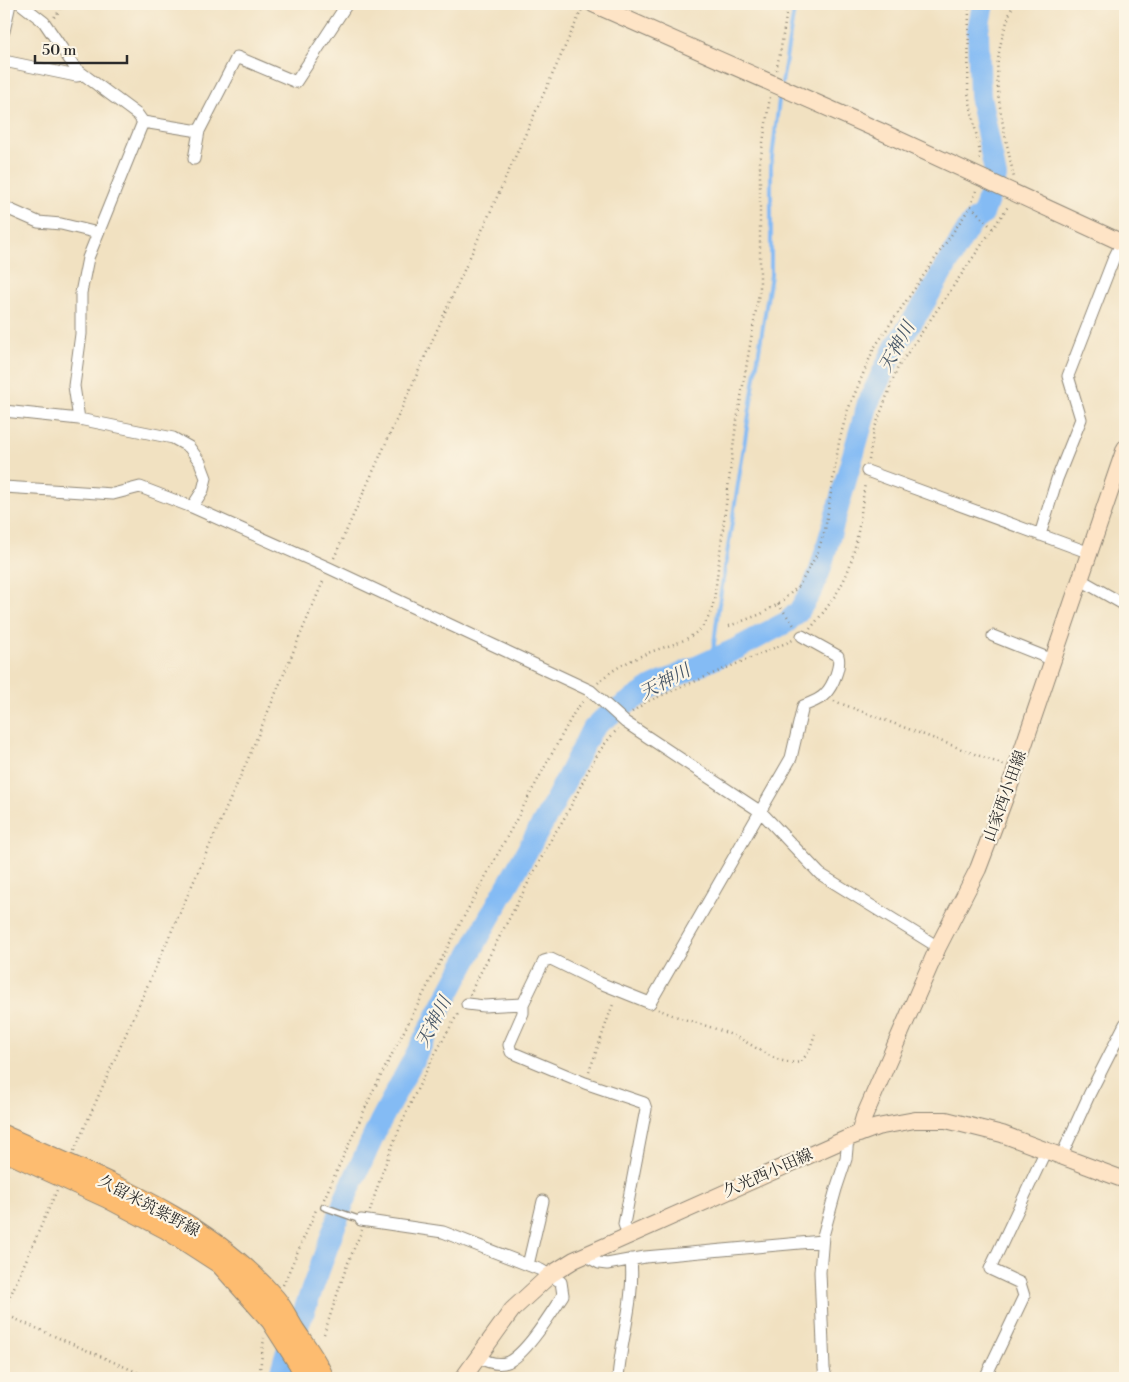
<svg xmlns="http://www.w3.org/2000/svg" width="1129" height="1382" viewBox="0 0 1129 1382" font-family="'Libre Bodoni','Noto Serif JP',serif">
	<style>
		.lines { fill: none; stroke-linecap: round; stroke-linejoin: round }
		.stream { stroke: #84bbf4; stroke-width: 4 }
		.river { stroke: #84bbf4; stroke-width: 22 }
		.lane-casing { stroke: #8e8676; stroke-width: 8 }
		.street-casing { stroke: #8e8676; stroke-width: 13 }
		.secondary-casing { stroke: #8e8676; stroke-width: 18 }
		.primary-casing { stroke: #8e8676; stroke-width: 21 }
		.path { stroke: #8e8676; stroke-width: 2.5; stroke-dasharray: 1 4; stroke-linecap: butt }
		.lane { stroke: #fff; stroke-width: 5.5 }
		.street { stroke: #fff; stroke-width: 11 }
		.secondary { stroke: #fee4c6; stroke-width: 16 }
		.primary { stroke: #fdbc70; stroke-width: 19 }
		.labels { text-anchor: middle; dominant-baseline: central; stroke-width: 4.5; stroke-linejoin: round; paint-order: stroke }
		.street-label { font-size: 16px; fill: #2b2b2b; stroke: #fcf5e5 }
		.water-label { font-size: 18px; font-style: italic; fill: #465667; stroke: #fcf5e5 }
	</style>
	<rect width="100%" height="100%" fill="#fcf5e5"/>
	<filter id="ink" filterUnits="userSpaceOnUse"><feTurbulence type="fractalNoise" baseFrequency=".02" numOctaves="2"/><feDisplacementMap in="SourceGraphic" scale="10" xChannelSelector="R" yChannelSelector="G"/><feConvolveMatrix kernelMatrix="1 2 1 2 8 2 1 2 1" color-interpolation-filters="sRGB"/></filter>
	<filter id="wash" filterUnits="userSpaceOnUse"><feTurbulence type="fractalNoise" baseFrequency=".0096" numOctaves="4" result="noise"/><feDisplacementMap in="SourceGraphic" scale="20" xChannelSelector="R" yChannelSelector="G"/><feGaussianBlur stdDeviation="1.12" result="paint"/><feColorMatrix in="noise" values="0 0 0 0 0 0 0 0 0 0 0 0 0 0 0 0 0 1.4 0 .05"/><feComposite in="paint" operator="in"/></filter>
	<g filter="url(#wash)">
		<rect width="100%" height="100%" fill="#f1e1c1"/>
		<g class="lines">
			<path class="stream" d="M782 83 795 4
				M712 660 718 611 771 275V166L780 92"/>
			<path class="river" d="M279 1378 285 1357 303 1314 344 1201 380 1122 488 920 552 807 591 731 602 720 652 687 736 649 787 622 799 611 813 588 820 570 868 403 895 347 920 310 970 225 983 214 996 177 980 96 978 30 983 4"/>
		</g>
	</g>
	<g filter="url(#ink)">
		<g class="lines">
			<g class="lane-casing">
				<path id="lane" d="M324 1207 361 1220"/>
			</g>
			<g class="street-casing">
				<path id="street" d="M21 4 44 22 76 69 138 115 143 122 199 131 237 57 296 82 347 4
					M4 31 10 4
					M4 61 76 76 83 75
					M194 159 199 131
					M4 207 38 222 61 224 98 233
					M4 411 79 419 173 438 189 447 200 462 206 478 203 490 192 507
					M79 419 74 386 81 334V293L88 258 143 122
					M867 471 1090 553
					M4 487 113 494 140 487 192 507 329 568 591 691 625 722 761 812 820 874 938 947
					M1040 535 1057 479 1081 419 1068 376 1113 260 1122 242
					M1081 580 1125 605
					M993 636 1053 660
					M467 1004 484 1006 523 1004
					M1061 1157 1090 1093 1125 1024
					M361 1220 443 1232 541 1270 561 1282 563 1295C551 1313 527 1353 508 1362 498 1366 487 1362 478 1357
					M628 1235 624 1224 646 1109 644 1103 585 1083 511 1052 509 1045 523 1013V1004L544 961 551 959 600 983 650 1003 791 758 803 706C810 703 820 700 825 694 833 686 841 666 838 656L802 636
					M584 1255 599 1263 607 1264 645 1257 822 1241
					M528 1265 543 1201
					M618 1378C621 1338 635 1300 631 1259
					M826 1378 824 1369 820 1272 823 1236 836 1189 846 1159 848 1138
					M985 1378 1024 1296 1020 1283 990 1269 1046 1150"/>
			</g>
			<g class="secondary-casing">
				<path id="secondary" d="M593 4 880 131 1125 244
					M859 1134 864 1117 938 947 978 869 1014 774 1125 448
					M463 1378 512 1310 550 1275 574 1260 848 1138 877 1127 915 1120H946L1002 1134 1125 1180"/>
			</g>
			<g class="primary-casing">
				<path id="primary" d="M4 1135C99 1179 205 1216 275 1298 283 1307 288 1319 295 1330 305 1345 318 1361 324 1378
					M4 1151 107 1198 166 1229 220 1264 271 1321 298 1363 305 1378"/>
			</g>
			<path class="path" d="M969 4 968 93 980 153 979 161
				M1013 4C1007 22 1000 40 998 60 994 95 1007 142 1014 178
				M54 17 57 15 61 4
				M776 70 780 54 788 4
				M971 206 993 229
				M869 460 874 430 898 367 1009 205
				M334 558 582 9
				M778 604 796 628
				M729 626 761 614 778 604 799 586 817 554 825 530 839 442 847 412 874 348 971 206 976 191
				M810 629C823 613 836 597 845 578 857 552 861 512 865 483
				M598 683C610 670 631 660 648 653 665 646 686 643 700 629 708 622 711 611 714 601L735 432 760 287V162L770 97
				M834 701 1004 765
				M632 712 646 702 793 640
				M470 995 475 983 554 834C578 801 587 759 618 729
				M658 1009C685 1022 717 1026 744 1041 761 1050 780 1066 801 1062L809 1051 815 1034
				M589 1072 613 1004
				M74 1151 245 766 324 579
				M324 1199 374 1089 454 935 575 711 585 699
				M370 1211C390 1142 422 1074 459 1012
				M283 1285 316 1210
				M4 1310 57 1190
				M4 1314 150 1378
				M324 1334 347 1265 362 1230
				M259 1378 264 1338"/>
			<use href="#lane" class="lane"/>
			<use href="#street" class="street"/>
			<use href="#secondary" class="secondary"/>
			<use href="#primary" class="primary"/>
		</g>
	</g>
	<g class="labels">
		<g class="street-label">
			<text transform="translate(1005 796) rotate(-70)">山家西小田線</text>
			<text transform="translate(768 1173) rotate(-24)">久光西小田線</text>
			<text transform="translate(149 1206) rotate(28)">久留米筑紫野線</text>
		</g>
		<g class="water-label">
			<text transform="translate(897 347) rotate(-61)">天神川</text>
			<text transform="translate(665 682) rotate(-28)">天神川</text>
			<text transform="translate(434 1022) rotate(-62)">天神川</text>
		</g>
	</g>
	<rect width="1129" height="1382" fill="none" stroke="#fcf5e5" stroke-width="20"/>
	<path d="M35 55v8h92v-8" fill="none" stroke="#2b2b2b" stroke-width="2.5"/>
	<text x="42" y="55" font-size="15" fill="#2b2b2b" stroke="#fcf5e5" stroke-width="4" paint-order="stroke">50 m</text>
</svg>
